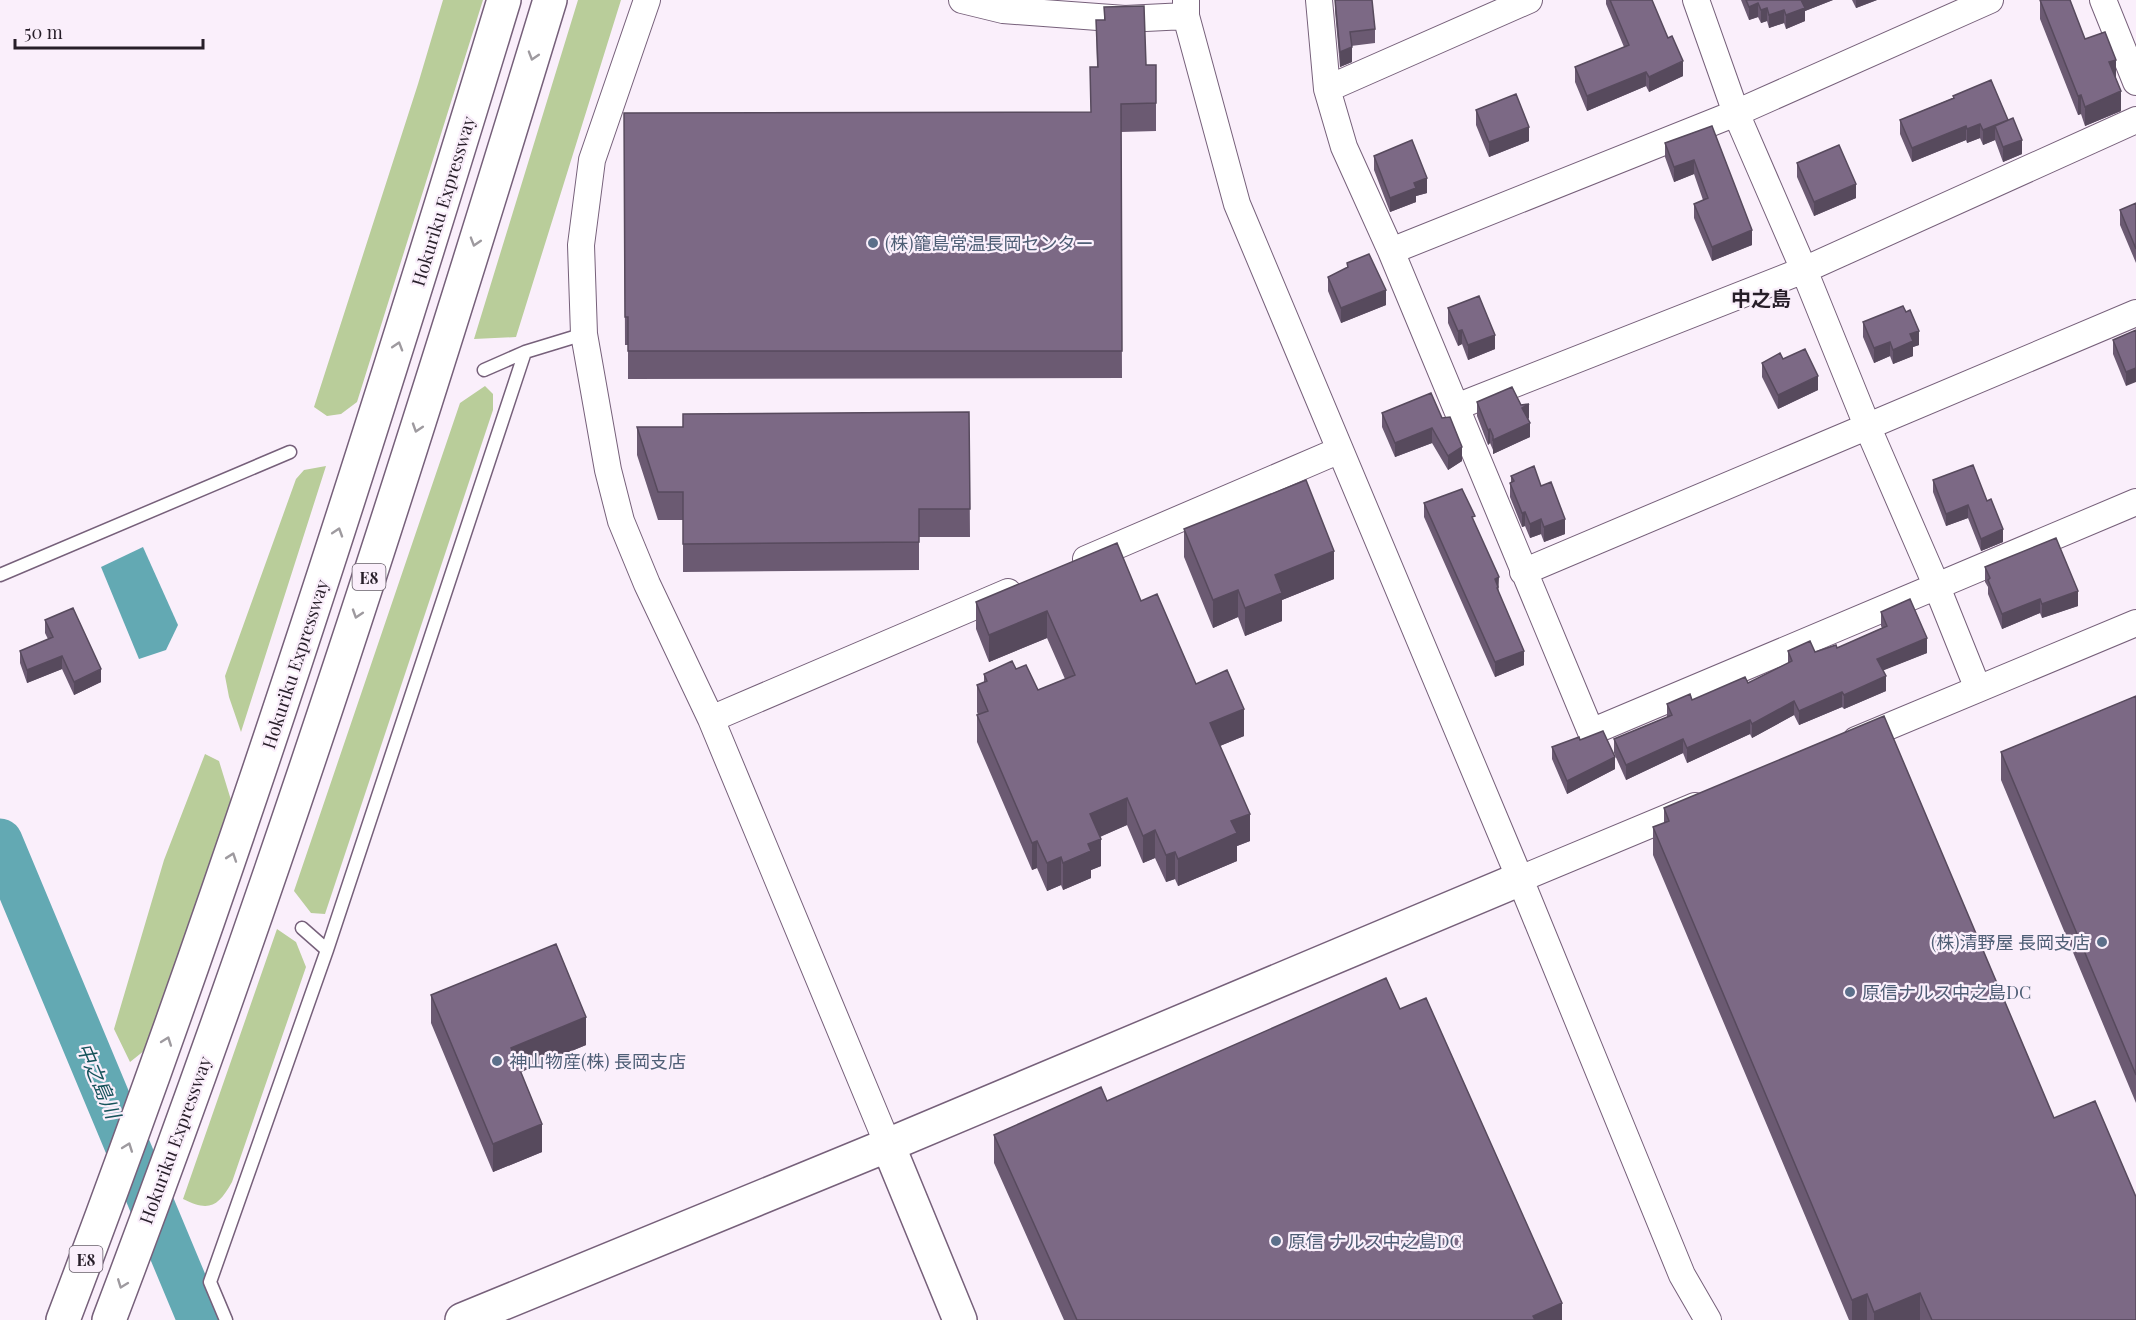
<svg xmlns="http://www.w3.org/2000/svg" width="2136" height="1320" viewBox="0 0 2136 1320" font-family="'Playfair Display','Noto Sans JP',serif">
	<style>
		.forest { fill: #b9cd9a }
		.water { fill: #63a9b3 }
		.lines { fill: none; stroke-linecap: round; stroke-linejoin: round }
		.river { stroke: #63a9b3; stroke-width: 45 }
		.lane-casing { stroke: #76607a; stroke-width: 15 }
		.street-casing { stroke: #76607a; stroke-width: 28 }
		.secondary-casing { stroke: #76607a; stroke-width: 36 }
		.highway-casing { stroke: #76607a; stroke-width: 36 }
		.lane { stroke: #fff; stroke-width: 12 }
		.street { stroke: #fff; stroke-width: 26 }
		.secondary { stroke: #fff; stroke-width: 33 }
		.highway { stroke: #fff; stroke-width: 33 }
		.wall { fill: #6b5a72 }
		.shaded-wall { fill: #574a5d }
		.building { fill: #7c6985; stroke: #574a5d; stroke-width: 1.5 }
		.oneway { stroke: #9e9a9f }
		.service-dot { fill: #5c6f8a; stroke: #faeffb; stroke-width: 2 }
		.labels { text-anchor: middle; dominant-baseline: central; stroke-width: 4.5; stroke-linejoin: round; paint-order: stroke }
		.shield { fill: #faeffb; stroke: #665d68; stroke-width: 1.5 }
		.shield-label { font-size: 16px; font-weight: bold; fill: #271e29 }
		.street-label { font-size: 18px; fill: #271e29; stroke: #faeffb }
		.service-label { font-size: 18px; fill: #4e5e75; stroke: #faeffb; text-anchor: start }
		.neighbourhood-label { font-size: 20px; font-weight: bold; fill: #271e29; stroke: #faeffb }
		.water-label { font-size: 20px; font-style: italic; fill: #16535b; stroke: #faeffb }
	</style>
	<rect width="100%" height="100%" fill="#faeffb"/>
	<path class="forest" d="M443 0H483L357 402 341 414 327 416 314 407 418 84Z
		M578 0H621L516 337 474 339Z
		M485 386 493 394V410L325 914 311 913 294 891 460 403Z
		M326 466 241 732 229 697 225 676 296 479 304 470Z
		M205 754 219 761 231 800 145 1050 130 1062 114 1029 164 860Z
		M277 929 296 942 306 967 232 1182C218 1207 209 1212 183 1199Z"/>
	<path class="water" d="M143 547 178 625 166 650 139 659 101 567Z"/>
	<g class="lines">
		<path class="river" d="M0 841 200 1320"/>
		<g class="lane-casing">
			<path id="lane" d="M484 370 525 352 584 334
				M0 575 290 452
				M302 928 327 950
				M226 1320 210 1282 327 950 525 352"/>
		</g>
		<g class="street-casing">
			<path id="street" d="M647 0 592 160 581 245 584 334 608 470 621 521 647 584 711 719 888 1145
				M962 0 1003 10 1125 19 1186 16
				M1186 0V16L1237 204 1520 879 1682 1275 1708 1320
				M1319 0 1327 89 1344 147 1391 251 1591 732 2136 502
				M1696 0 1736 113 1804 270 1868 428 1937 587 1978 689
				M2103 0 2136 82
				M1327 89 1529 0
				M1391 251 1736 113 1990 0
				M1456 407 1804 270 2136 120
				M1086 559 1340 450
				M1523 572 2136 313
				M711 719 1008 592
				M1856 740 2136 623
				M1520 879 1695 806"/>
		</g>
		<g class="secondary-casing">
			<path id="secondary" d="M888 1145 960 1320
				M462 1320 888 1145 1520 879"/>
		</g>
		<g class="highway-casing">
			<path id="highway" d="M63 1320C228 886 369 444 504 0
				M109 1320C274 886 415 444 550 0"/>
		</g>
		<use href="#lane" class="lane"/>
		<use href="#street" class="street"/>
		<use href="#secondary" class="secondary"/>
		<use href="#highway" class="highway"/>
	</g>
	<path class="wall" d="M1335 0 1375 29V43L1351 46 1352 62 1340 67 1335 11Z
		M1606 0H1652L1683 76 1649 92 1646 86 1587 111 1575 82V67L1624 47 1606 4Z
		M1741 0H1833L1805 11V21L1786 29 1784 23 1769 28 1767 21 1761 23 1758 17 1749 20Z
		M1852 0H1877L1856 8Z
		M2040 0 2085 39 2116 78 2121 111 2085 126 2081 114 2078 115 2040 19Z
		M1104 7 1146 65 1156 103V131L1121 132 1122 378 628 379V345H625L624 113 1091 112 1090 67H1097L1096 20H1104Z
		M1991 80 2022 154 2003 162 1995 140 1983 145 1980 138 1967 143 1966 140 1912 162 1900 134V120L1953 98V96Z
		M1476 110 1529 141 1489 157 1476 125Z
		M1712 126 1752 245 1712 261 1694 218V204L1703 200 1694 174 1674 182 1665 157V143Z
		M1374 156 1427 193 1416 196V202L1390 212 1374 170Z
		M1797 163 1856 198 1814 216 1797 177Z
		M2136 203V263L2120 225V210Z
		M1347 263 1386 305 1341 323 1328 291V277L1347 268Z
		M1448 308 1495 349 1468 360 1462 344 1458 346 1448 323Z
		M1863 322 1919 345 1913 347V356L1893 364 1890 356 1874 363 1863 337Z
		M2136 330 2126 386 2113 354V340Z
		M1783 359 1818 390 1778 409 1762 377V363Z
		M1477 402 1521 405 1529 418 1528 419 1530 437 1493 454V450L1490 443 1488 445 1477 416Z
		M969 412 970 537H919V570L683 572V520H658L637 455V427H683Z
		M1382 413 1442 418 1462 461 1448 470 1432 443 1395 457 1382 427Z
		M1511 476 1541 486 1565 534 1544 542 1541 534 1530 538 1525 526 1522 527 1510 497V483L1511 482Z
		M1933 480 1987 501 2003 542 1981 551 1968 518 1946 526 1933 492Z
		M1424 503 1475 524 1524 665 1495 677 1424 517Z
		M1184 529 1334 579 1282 600V621L1245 636 1238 617 1213 628 1184 557Z
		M1985 567 2078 606 2042 618 2040 613 2002 629 1988 594V587L1985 582Z
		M1141 601 1196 684 1244 736 1220 746 1250 841 1237 846V861L1178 886 1175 879 1166 882 1155 858 1143 863 1127 825 1100 837 1101 866 1091 870V878L1063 890 1061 885 1047 891 1037 868 1032 870 977 742V715H978L977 712V685L984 682V674L1016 669 1038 690 1065 679 1047 638 989 662 976 629V602Z
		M1881 612 1927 653 1883 670 1886 691 1844 709 1842 707 1799 725 1794 715 1752 738 1750 734 1687 763 1683 753 1626 780 1614 753V739L1667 717V704L1692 700 1748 683 1788 663V651L1815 652 1837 648 1882 628 1881 626Z
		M45 620 101 682 74 695 62 669 27 683 20 663V651L48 639 45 633Z
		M2136 696V1103L2001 780V752Z
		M1580 740 1615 769 1567 794 1552 759V747Z
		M1664 808 2136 1320H1849L1653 855V827L1664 823Z
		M431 995 586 1045 521 1072 542 1152 493 1172 431 1023Z
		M1400 1009 1562 1320H1064L994 1163V1135L1107 1101Z"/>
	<path class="shaded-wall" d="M1801 0H1833L1805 11V21L1786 29V15Z
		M1856 0H1877L1856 8Z
		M1758 3V17L1749 20V7Z
		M1767 8V21L1761 23V10Z
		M1784 10V23L1769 28V15Z
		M1352 47V62L1340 67V52Z
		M2116 60V79L2109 62Z
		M1683 61V76L1649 92V77Z
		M1646 72V86L1587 111V96Z
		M2121 91V111L2085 126V107Z
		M2081 95V114L2078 115V96Z
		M2008 120 1995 126V140L1983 145V130Z
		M1980 124V138L1967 143V129Z
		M1966 126V140L1912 162V148Z
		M1529 127V141L1489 157V142Z
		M2022 140V154L2003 162V147Z
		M1694 160V174L1674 182V167Z
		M1427 178V193L1416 196V202L1390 212V198L1414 183Z
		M1856 184V198L1814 216V202Z
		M1752 230V245L1712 261V247Z
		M1386 290V305L1341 323V308Z
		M1462 330V344L1458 346V331Z
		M1919 331V345L1913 347V356L1893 364V350L1910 334Z
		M1495 335V349L1468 360V345Z
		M1890 342V356L1874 363V348Z
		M2136 368V382L2126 386V372Z
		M1818 376V390L1778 409V395Z
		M1529 404V418L1522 422V408Z
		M1530 423V437L1493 454V440Z
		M1432 428V443L1395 457V443Z
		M1490 429V443L1488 445V430Z
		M1462 447V461L1448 470V456Z
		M1968 505V518L1946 526V514Z
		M1525 512V526L1522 527V513Z
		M1541 519V534L1530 538V524Z
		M1565 519V534L1544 542V527Z
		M2003 529V542L1981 551V539Z
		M1334 551V579L1282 600V621L1245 636V608L1275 575Z
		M1499 577 1498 601 1495 579Z
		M1238 590V617L1213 628V600Z
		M2078 591V606L2042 618V604Z
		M2040 599V613L2002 629V614Z
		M1047 611V638L989 662V635Z
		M1927 638V653L1877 673V659Z
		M1524 651V665L1495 677V662Z
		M62 656V669L27 683V670Z
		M101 669V682L74 695V682Z
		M1886 676V691L1844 709V695Z
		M1842 692V707L1799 725V711Z
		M1794 701V715L1752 738V724Z
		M1244 709V736L1210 750V723Z
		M1750 720V734L1687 763V748Z
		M1683 739V753L1626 780V765Z
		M1615 757V769L1567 794V781Z
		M1127 798V825L1090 841V814Z
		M1250 814V841L1237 846V861L1178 886V859L1231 821Z
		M1155 830V858L1143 863V836Z
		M1101 839V866L1091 870V878L1063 890V863L1088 844Z
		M1037 841V868L1032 870V843Z
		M1175 852V879L1166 882V855Z
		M1061 857V885L1047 891V863Z
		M586 1017V1045L511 1076V1048Z
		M542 1124V1152L493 1172V1144Z
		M1920 1293V1320H1874V1312Z
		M1867 1294V1320H1852V1300Z
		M1562 1303V1320H1533V1316Z"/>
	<path class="building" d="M1335 0H1372L1375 29 1350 32 1352 47 1340 52Z
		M1610 0H1652L1668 38 1672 36 1683 61 1649 77 1646 72 1587 96 1575 67 1629 45Z
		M1746 0H1801L1805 8 1786 15 1784 10 1769 15 1767 8 1761 10 1758 3 1749 7Z
		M2040 0H2070L2085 39 2105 32 2116 60 2109 62 2121 91 2085 107 2081 95 2078 96Z
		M1144 6 1146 65H1156V103L1121 104 1122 351H628V317H625L624 113 1091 112 1090 67H1098L1096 20H1105L1104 7Z
		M1991 80 2008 120 1983 130 1980 124 1967 129 1966 126 1912 148 1900 120 1954 98 1953 96Z
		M1516 94 1529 127 1489 142 1476 110Z
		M2013 118 2022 140 2003 147 1995 126Z
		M1712 126 1752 230 1712 247 1694 204 1708 198 1694 160 1674 167 1665 143Z
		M1412 140 1427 178 1414 183 1416 188 1390 198 1374 156Z
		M1839 145 1856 184 1814 202 1797 163Z
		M2136 203V249L2120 210Z
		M1369 254 1386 290 1341 308 1328 277 1348 267 1347 263Z
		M1479 296 1495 335 1468 345 1462 330 1458 331 1448 308Z
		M1903 306 1906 312 1910 310 1919 331 1910 334 1913 341 1893 350 1890 342 1874 348 1863 322Z
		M2136 330V368L2126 372 2113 340Z
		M1805 349 1818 376 1778 395 1762 363 1780 353 1783 359Z
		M1512 387 1521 405 1529 404 1522 408 1530 423 1493 440V436L1490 429 1488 430 1477 402Z
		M1431 393 1442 418 1450 417 1462 447 1448 456 1432 428 1395 443 1382 413Z
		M969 412 970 509H919V542L683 544V492H658L637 427H683V414Z
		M1973 465 1987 501 1991 499 2003 529 1981 539 1968 505 1946 514 1933 480Z
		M1534 466 1541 486 1551 482 1565 519 1544 527 1541 519 1530 524 1525 512 1522 513 1510 483 1514 481 1511 476Z
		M1306 480 1334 551 1275 575 1282 593 1245 608 1238 590 1213 600 1184 529Z
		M1462 489 1475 516 1472 517 1499 577 1495 579 1498 587 1497 588 1524 651 1495 662 1424 503Z
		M2056 538 2078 591 2042 604 2040 599 2002 614 1988 580 1990 578 1985 567Z
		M1117 543 1141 601 1157 594 1196 684 1227 670 1244 709 1210 723 1250 814 1231 821 1237 833 1178 859 1175 852 1166 855 1155 830 1143 836 1127 798 1090 814 1101 839 1088 844 1091 851 1063 863 1061 857 1047 863 1037 841 1032 843 977 715 988 711 977 685 987 681 984 674 1012 661 1016 669 1026 665 1038 690 1075 675 1047 611 989 635 976 602Z
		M1910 599 1927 638 1877 659 1886 676 1844 695 1842 692 1799 711 1794 701 1752 724 1750 720 1687 748 1683 739 1626 765 1614 739 1672 715 1667 704 1690 694 1692 700 1745 677 1748 683 1792 661 1788 651 1810 641 1815 652 1836 645 1837 648 1887 626 1881 612Z
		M73 608 101 669 74 682 62 656 27 670 20 651 53 637 45 620Z
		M2136 696V1075L2001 752Z
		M1884 716 2054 1118 2095 1101 2136 1197V1320H1932L1920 1293 1874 1312 1867 1294 1852 1300 1653 827 1669 821 1664 808Z
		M1603 731 1615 757 1567 781 1552 747 1579 737 1580 740Z
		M556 944 586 1017 511 1048 542 1124 493 1144 431 995Z
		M1386 978 1400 1009 1426 998 1562 1303 1533 1316 1535 1320H1077L994 1135 1101 1087 1107 1101Z"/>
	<defs><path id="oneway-chevron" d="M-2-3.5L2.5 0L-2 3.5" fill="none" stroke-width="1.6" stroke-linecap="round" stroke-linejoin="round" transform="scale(1.5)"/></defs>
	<g class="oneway">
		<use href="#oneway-chevron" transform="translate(533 56) rotate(107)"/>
		<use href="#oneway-chevron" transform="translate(475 242) rotate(107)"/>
		<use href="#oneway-chevron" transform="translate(398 346) rotate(-73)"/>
		<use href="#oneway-chevron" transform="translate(417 428) rotate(108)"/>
		<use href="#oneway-chevron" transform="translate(338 532) rotate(-72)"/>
		<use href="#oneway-chevron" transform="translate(357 614) rotate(108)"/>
		<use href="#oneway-chevron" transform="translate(232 857) rotate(-71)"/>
		<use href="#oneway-chevron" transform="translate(167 1041) rotate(-70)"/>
		<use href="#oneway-chevron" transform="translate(128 1147) rotate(-70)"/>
		<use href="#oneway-chevron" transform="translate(122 1284) rotate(111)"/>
	</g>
	<g class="service-dot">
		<circle cx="873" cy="243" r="6"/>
		<circle cx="2102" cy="942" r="6"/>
		<circle cx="1850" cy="992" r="6"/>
		<circle cx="497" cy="1061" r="6"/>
		<circle cx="1276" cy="1241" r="6"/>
	</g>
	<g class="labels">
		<g class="shield">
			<rect x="352.5" y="564" width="33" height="26" rx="4.5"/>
			<rect x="69.5" y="1246" width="33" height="26" rx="4.5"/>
		</g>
		<g class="shield-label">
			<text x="369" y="577">E8</text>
			<text x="86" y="1259">E8</text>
		</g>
		<g class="street-label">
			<text transform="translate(443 201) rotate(-73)">Hokuriku Expressway</text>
			<text transform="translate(295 664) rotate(-72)">Hokuriku Expressway</text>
			<text transform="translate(175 1140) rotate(-70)">Hokuriku Expressway</text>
		</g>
		<g class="service-label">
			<text x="885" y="243">(株)籠島常温長岡センター</text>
			<text x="2090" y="942" text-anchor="end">(株)清野屋 長岡支店</text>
			<text x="1862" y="992">原信ナルス中之島DC</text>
			<text x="509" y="1061">神山物産(株) 長岡支店</text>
			<text x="1288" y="1241">原信 ナルス中之島DC</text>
		</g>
		<g class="neighbourhood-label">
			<text x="1761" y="297">中之島</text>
		</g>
		<g class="water-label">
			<text transform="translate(100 1080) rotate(67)">中之島川</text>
		</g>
	</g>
	<path d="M15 39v9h188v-9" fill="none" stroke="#271e29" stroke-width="3"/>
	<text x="24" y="39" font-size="18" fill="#271e29" stroke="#faeffb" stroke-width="4.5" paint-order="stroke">50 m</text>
</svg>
